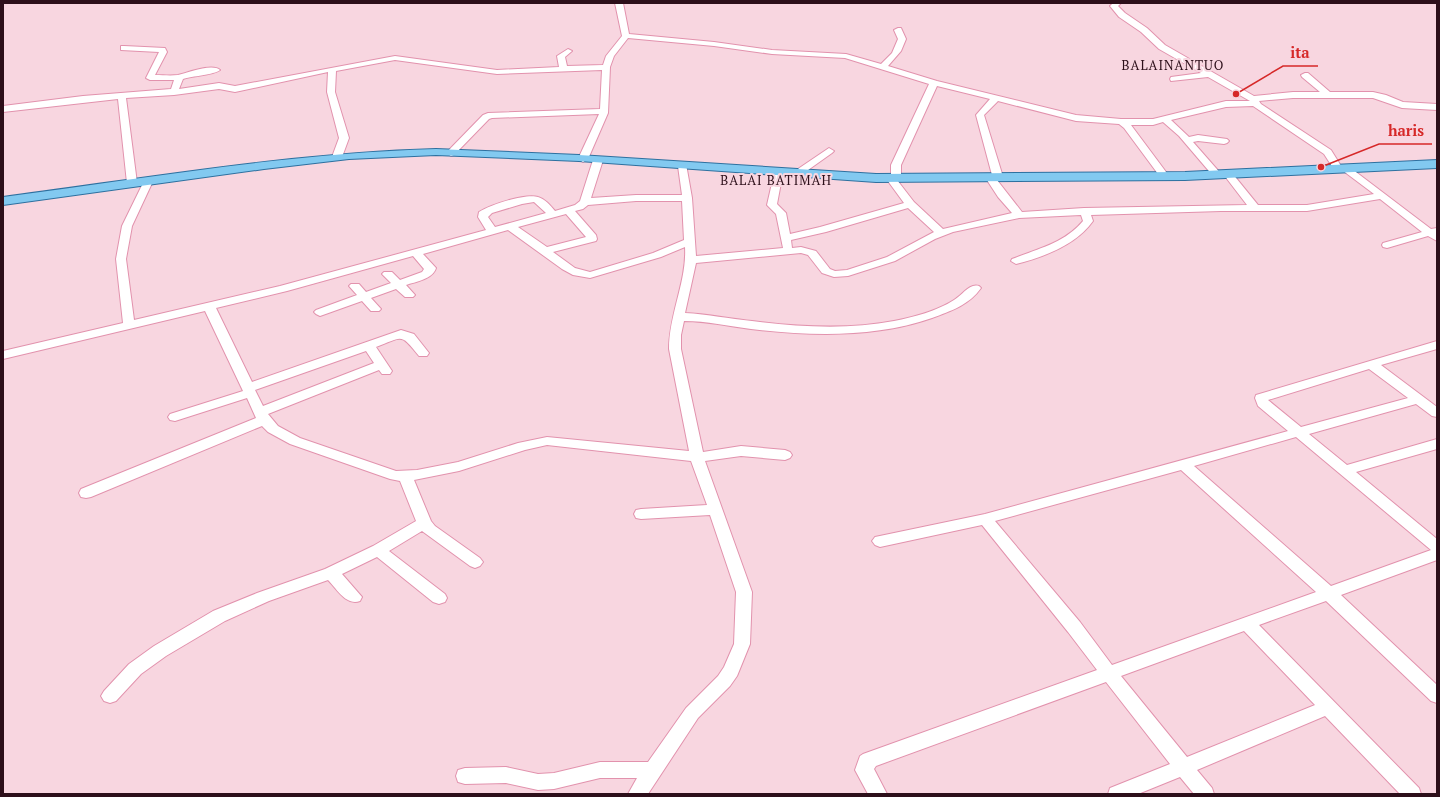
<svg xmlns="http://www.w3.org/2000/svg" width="1440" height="797" viewBox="0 0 1440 797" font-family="'PT Serif',serif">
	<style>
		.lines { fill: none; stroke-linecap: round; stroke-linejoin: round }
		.minor-casing { stroke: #e292ad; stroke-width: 2 }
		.major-casing { stroke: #2e709f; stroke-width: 2 }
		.minor { fill: #fff; fill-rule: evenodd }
		.major { fill: #82c9f0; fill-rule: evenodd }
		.labels { text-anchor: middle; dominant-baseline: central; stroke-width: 4; stroke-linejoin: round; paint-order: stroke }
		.far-quarter-label { font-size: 13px; letter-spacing: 1px; fill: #2d0f1a; stroke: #f8d6e0 }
		.leader { fill: none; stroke: #d62828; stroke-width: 1.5 }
		.callout-dot { fill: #d62828; stroke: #f8d6e0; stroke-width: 1.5 }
		.callout-label { font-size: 15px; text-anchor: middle; font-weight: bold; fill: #d62828; stroke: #f8d6e0; stroke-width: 4; stroke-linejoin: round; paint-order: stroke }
	</style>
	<rect width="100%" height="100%" fill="#f8d6e0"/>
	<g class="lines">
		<g class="minor-casing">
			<path id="minor" d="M615 3H623L629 34 714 42 772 50 846 54 881 64 892 53 898 39 894 30 898 28H901L906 39 901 51 888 66 937 81 1076 115 1121 119H1153L1226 101H1250L1208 77 1171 81 1170 79 1171 77 1201 73 1159 49 1141 32 1119 17 1110 6 1113 3H1121L1118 6 1125 13 1147 28 1165 45 1254 96 1293 92H1320L1302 77 1301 75 1305 73H1308L1330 92H1373L1386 95 1403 102 1437 104V110L1402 108 1373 98H1293L1259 101 1261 104 1331 150 1341 166H1348L1431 229 1437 228V241L1428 236 1387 248 1383 247 1382 245 1383 243 1422 232 1380 199 1307 211H1221L1091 215 1093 221C1076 245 1044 257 1016 264L1011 261 1012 259C1037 249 1065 243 1083 221L1081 215 1019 218 953 232 935 239 895 261 848 276 834 277 822 273 808 255 801 253 696 263 685 313C708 314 729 319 752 321 798 327 848 330 894 321 914 317 937 311 954 300 963 295 969 283 979 286L981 288C969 305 951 311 932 318 875 338 810 336 751 329 728 326 707 321 684 321L681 335V349L703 452 741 446 785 450 790 452 792 455 790 458 785 460 741 456 705 461 752 592 750 644 737 676 730 686 698 718 648 794H628L637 778H600L554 789 538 790 506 783 465 784 458 782 456 776 458 770 465 768 506 767 538 774 554 773 600 762H648L686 708 718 676 724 667 734 644 736 592 710 515 641 519 636 518 634 514 636 510 641 509 707 505 691 461 547 445 525 450 459 471 414 480 431 521 435 526 480 558 483 562 480 566 475 568 470 566 422 531 389 551 445 594 447 598 445 602 439 604 433 602 377 557 342 574 362 597 360 601C346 606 337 589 328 580L269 601 225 621 166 656 141 674 116 701 110 703 104 701 101 696 104 691 129 664 154 646 213 611 257 593 325 569 373 546 416 521 400 481 390 479 290 444 268 432 262 426 91 497 86 498 81 497 79 493 81 489 256 418 247 398 175 421 170 420 168 417 170 414 243 391 205 311 3 359V351L123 323 116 259 122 226 145 179 148 178 153 181 132 226 126 259 134 320 280 286 486 230 478 217 479 212C490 205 526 193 538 197 545 199 550 205 555 211L575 205 580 201 593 160 598 157 603 160 591 198 636 195H682L678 166 683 163 686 164 692 198 696 256 783 248 776 214 767 205 775 170 778 169 783 172 777 204 786 213 790 234 820 227 904 203 885 177 887 175 891 174V165L929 84 845 58 772 54 714 46 628 38 614 56 610 67 608 113 588 159 583 162 578 159 599 114 492 118 489 119 454 155 451 156 446 153 483 115 488 113 600 109 602 70 497 74 395 60 336 71 335 92 349 138 342 157 337 160 332 157 339 138 327 92 328 72 235 92 219 89 174 95 126 98 137 183 132 186 127 183 118 99 3 112V106L83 96 171 89 174 80H150L146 78 159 52 121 50V46H124L165 48 167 52 155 75C163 75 170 76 178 75 187 73 212 63 220 70 214 75 192 76 183 79L179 89 219 83 235 86 395 56 497 70 559 67 557 56 568 49 572 51 565 57 567 66 603 65 606 56 622 36ZM937 86 990 99 976 115 992 175H987L985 177 998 197 1012 213 943 229 914 202 897 180 901 177V165ZM998 101 1076 121 1119 124 1124 128 1161 178 1164 179 1169 176 1131 125H1153L1163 122 1179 136 1214 177 1217 178 1222 175 1193 142 1198 141 1224 144 1227 143 1229 141 1227 139 1198 135 1189 137 1171 120 1226 107 1253 106 1324 154 1335 171 1342 170 1374 194 1307 205H1258L1232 173 1229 172 1224 175 1247 205 1084 208 1022 212 997 180 1001 179 1003 177 984 115ZM636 201H682L684 240 653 253 590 272 575 268 553 252 596 241 597 239 596 235 575 211 583 209 588 205ZM534 202 546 213 495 227 488 217 492 213 522 204ZM908 208 934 232 887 257 847 270 835 271 830 269 816 251 801 247 792 248 791 240 826 232ZM566 214 586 237 547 247 518 227ZM508 230 562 269 573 275 590 278 661 257 685 247C687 281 669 314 669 349L689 451 547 437 518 443 458 462 417 470 396 471 300 438 278 426 268 414 379 370 382 374H390L392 371 376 347C403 337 400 332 419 356H427L429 353 414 334 401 330 252 382 216 308 287 291 413 256 424 269 422 272 400 280 392 272H384L382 274 391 283 366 292 359 284H351L349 286 357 295 316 310 314 312 316 314 320 316 362 301 371 311H379L381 309 371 298 396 289 405 297H413L415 295 406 285C415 282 433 279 436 268L423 254ZM366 351 374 363 263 406 255 390Z
				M829 148 834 151 832 153 801 175H795L793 173 795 171Z
				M1437 341V349L1381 365 1437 407V417L1432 416 1416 404 1309 434 1347 465 1437 439V449L1356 472 1437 539V560L1341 595 1437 685V703L1431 701 1326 601 1259 625 1419 788 1421 794H1400L1325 716 1197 770 1212 788 1214 794H1194L1180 777 1138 794H1108L1110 788 1170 764 1106 682 876 766 874 769 887 794H868L855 770 860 756 863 754 1097 670 1068 632 982 525 880 547 875 545 872 541 875 537 985 514 1288 431 1258 406 1255 398 1256 395ZM1369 369 1408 398 1301 427 1268 400ZM1296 437 1431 550 1331 586 1194 466ZM1181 470 1316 592 1112 665 1080 622 995 521ZM1244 631 1315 705 1187 757 1121 676Z"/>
		</g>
		<g class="major-casing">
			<path id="major" d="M436 149 579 155 876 174 1185 172 1437 160V168L1185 180 876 182 579 161 436 155 349 159 264 169 3 205V197C147 178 291 153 436 149Z"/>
		</g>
		<use href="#minor" class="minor"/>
		<use href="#major" class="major"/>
	</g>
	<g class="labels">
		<g class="far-quarter-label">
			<text x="1173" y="65">BALAINANTUO</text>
			<text x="776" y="180">BALAI BATIMAH</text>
		</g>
	</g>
	<path class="leader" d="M1236 94L1283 66H1318M1321 167L1379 144H1432"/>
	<g class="callout-dot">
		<circle cx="1236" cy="94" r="4"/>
		<circle cx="1321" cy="167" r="4"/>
	</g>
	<g class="callout-label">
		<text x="1300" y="58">ita</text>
		<text x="1406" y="136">haris</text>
	</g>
	<rect width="1440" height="797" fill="none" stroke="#2d0f1a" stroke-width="8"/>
</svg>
